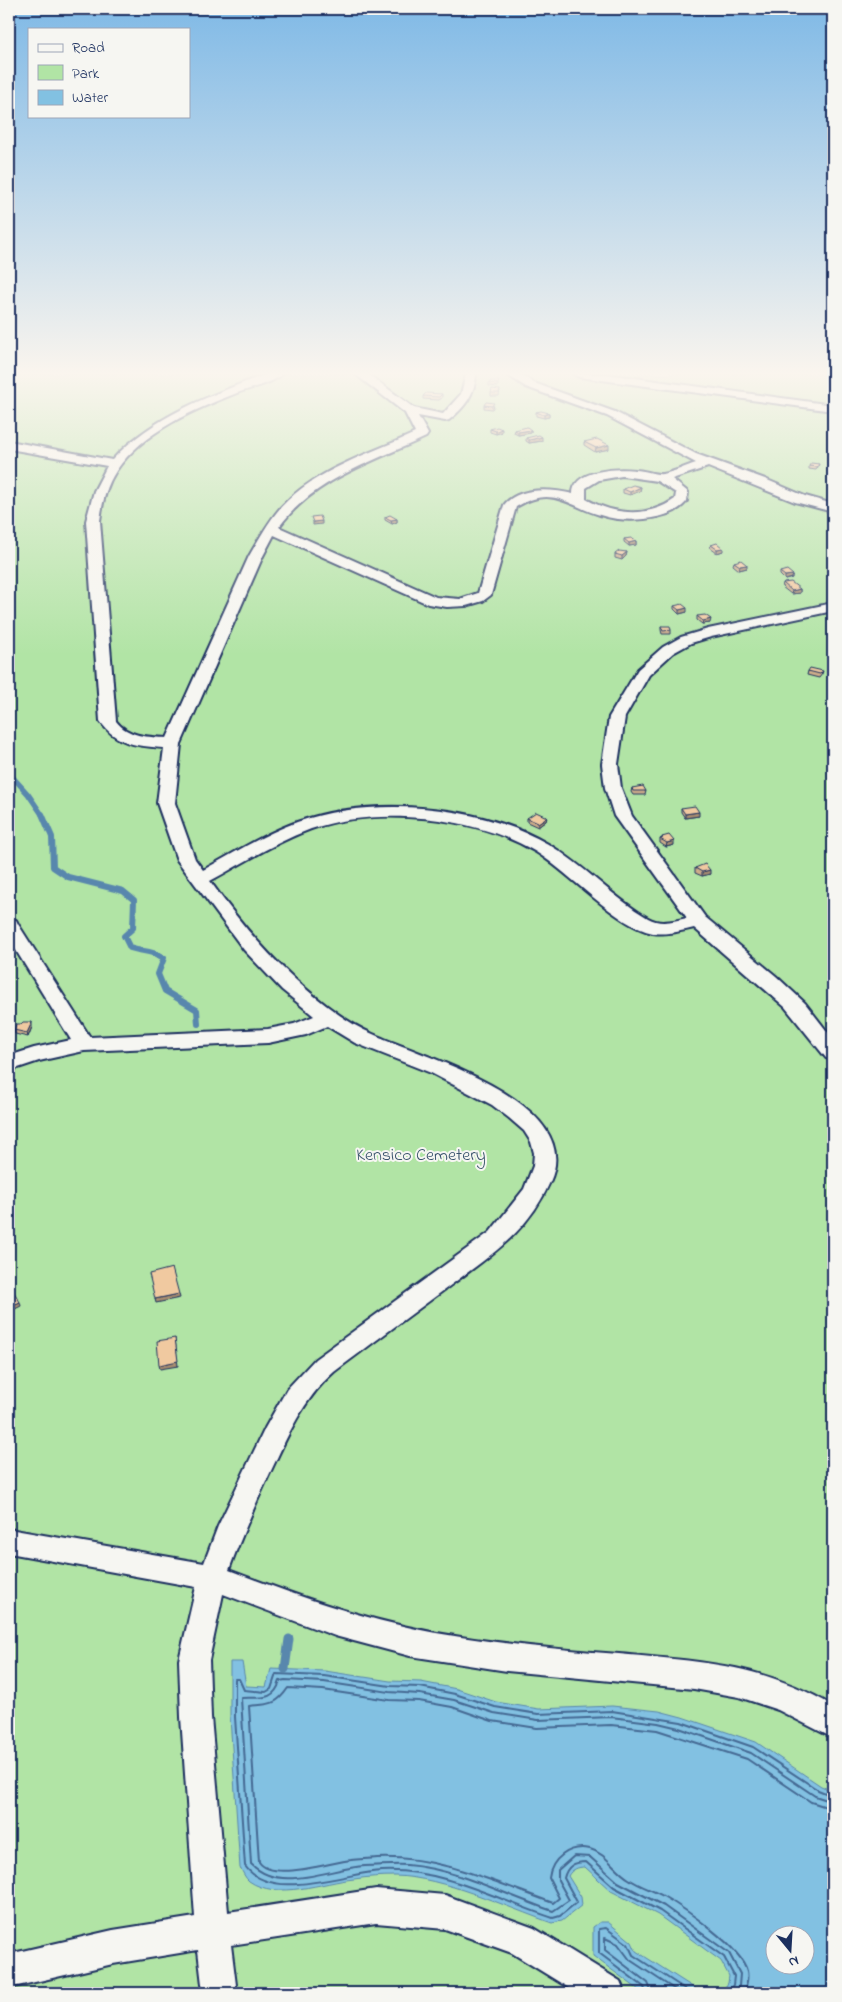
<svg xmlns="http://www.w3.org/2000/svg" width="842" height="2002" viewBox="0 0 842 2002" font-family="'Indie Flower',sans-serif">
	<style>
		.green { fill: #b1e4a5; stroke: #668a82; fill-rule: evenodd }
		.water { fill: #82c1e2; stroke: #5987ad; fill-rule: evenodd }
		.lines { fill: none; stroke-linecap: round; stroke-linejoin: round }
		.shore { stroke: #446993; stroke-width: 2 }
		.stream-far2 { stroke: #5987ad; stroke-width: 5 }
		.stream-far1 { stroke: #5987ad; stroke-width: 6 }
		.stream { stroke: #5987ad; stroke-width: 9 }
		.minor-casing { stroke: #1b2f5e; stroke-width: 4 }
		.minor { fill: #f6f6f2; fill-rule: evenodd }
		.wall { fill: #cead8a; stroke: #1b2f5e }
		.shaded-wall { fill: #a88d70; stroke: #1b2f5e }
		.building { fill: #f0c9a0; stroke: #1b2f5e }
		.labels { text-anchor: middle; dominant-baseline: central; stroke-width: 4; stroke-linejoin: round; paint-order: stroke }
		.park-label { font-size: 18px; fill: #39536c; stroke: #f6f6f2 }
	</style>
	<rect width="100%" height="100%" fill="#f4e8d9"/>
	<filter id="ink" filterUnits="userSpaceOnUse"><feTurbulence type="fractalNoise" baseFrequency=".02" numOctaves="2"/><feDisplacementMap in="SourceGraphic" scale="10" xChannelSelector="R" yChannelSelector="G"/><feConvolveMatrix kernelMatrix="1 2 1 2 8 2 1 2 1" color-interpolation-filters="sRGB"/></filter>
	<g filter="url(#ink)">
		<path class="green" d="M9 374H833V1993H9ZM774 1934H804V1964H774Z"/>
		<path class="water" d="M230 1662H242L246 1686 266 1687 271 1669 325 1671 390 1681 421 1682 457 1689 496 1702 539 1709 612 1706 659 1711 682 1717 756 1742 821 1786 833 1791V1993H721L728 1983 729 1976 721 1961 658 1915 611 1891 585 1867C578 1867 572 1869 568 1876L581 1897 582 1905 562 1921 552 1923C506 1907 443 1877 395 1876 382 1876 367 1877 354 1879 323 1882 277 1901 249 1881 245 1878 243 1872 240 1868L230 1717ZM774 1934H804V1964H774Z
			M600 1922H608L632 1942 636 1951 702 1993H643L593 1956V1927Z"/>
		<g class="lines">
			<path class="shore" d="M646 1993 644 1987 599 1953V1929L606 1928 628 1944 633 1955 691 1993
				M652 1993 648 1983 605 1950V1938L618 1944 630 1960 680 1993
				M727 1993 733 1985 734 1976 724 1957 660 1911 614 1887 586 1862C574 1862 567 1866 564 1878L577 1902 560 1916 553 1918C498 1900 441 1868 382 1871 343 1873 272 1903 245 1866L235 1717V1679H239L244 1690 266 1692 271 1689 276 1674 324 1676 390 1686 420 1687 455 1694 495 1707 538 1714 612 1711 681 1722 753 1747 818 1790 833 1796
				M734 1993 739 1986 740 1974 729 1953 664 1906 618 1882 590 1857 574 1856 558 1870V1880L569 1900 553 1911C505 1895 457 1869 407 1865 393 1864 379 1866 365 1866 329 1868 281 1894 251 1864L241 1698C260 1697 274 1702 280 1681L285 1680 324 1682 389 1692 420 1694 454 1700 494 1713 538 1720 611 1717 658 1723 679 1728 751 1753 815 1796 833 1802
				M744 1993C746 1986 749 1979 747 1971 742 1948 684 1908 663 1896 652 1890 639 1886 629 1879 615 1871 606 1853 590 1849 570 1844 551 1859 549 1878L559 1898 553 1903C497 1883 438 1855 377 1858 368 1859 359 1859 351 1860 330 1862 273 1882 259 1862L249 1706C269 1704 276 1706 288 1688L323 1690 389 1700 419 1701 452 1707 492 1721 537 1728 611 1725 657 1730 747 1759 811 1802 833 1809"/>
			<path class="stream-far2" d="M9 773 28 794 43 816"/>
			<path class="stream-far1" d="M42 814 52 837 53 867 68 877 123 891 134 900 133 928 124 936 130 948C145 953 148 949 164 958L158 974 165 991 197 1010 198 1024"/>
			<path class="stream" d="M285 1669 289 1639"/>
			<g class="minor-casing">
				<path id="minor" d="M266 374H282C272 384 250 388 237 393 194 410 143 431 116 471 106 486 102 504 100 521L116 721C128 737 149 737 167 738L249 556C259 539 268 522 281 507 316 469 370 454 415 433L405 413 355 374H368L414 408 443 414 461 394 466 374H476C475 395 464 408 449 420L445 421 418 416 428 434 426 437C373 462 315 478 279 527L436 597 460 599 478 593 504 505C519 486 552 489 573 494 573 469 618 468 636 470 644 470 655 475 663 474 674 472 686 466 696 463L607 416 526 387 506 374H520L534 383 615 412 696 454 765 479 805 496 833 504V512L795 502 708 467 672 479 688 492 687 501C680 510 668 515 657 517 638 521 619 521 600 515 566 505 553 485 516 507L491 595 483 601 466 606 447 607 428 604 274 535 263 556 181 744 175 803 195 859 203 870C234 853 264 834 297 822 371 796 479 804 548 844 584 865 612 897 648 918 660 925 674 921 687 918L614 816 605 788 602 764 609 717 638 669 663 647 681 637 708 629 833 603V611L711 637 691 643 673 653 649 675 625 717 618 764 621 788 632 816 705 917 776 976 805 1003 833 1039V1060L826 1058 785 1007 694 928C681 931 667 935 653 933 618 927 569 872 536 852 476 816 377 806 311 829 276 842 243 863 210 881 246 932 287 978 338 1014 349 1022 361 1029 373 1034 423 1057 587 1102 550 1182 529 1230 495 1252 455 1282 428 1302 401 1322 374 1342 361 1352 347 1362 334 1372 303 1399 287 1437 270 1473 255 1505 241 1537 229 1570 305 1599 380 1625 461 1637 513 1645 566 1650 619 1654 698 1661 763 1664 833 1706V1738L778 1710 739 1697 694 1689 507 1671 410 1656 335 1636 223 1594 209 1660 211 1717 228 1912 376 1889 445 1895 534 1928 620 1981 625 1993H577L512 1953 445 1929 376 1923 231 1945 237 1993H203L198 1950 113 1964 9 1988V1954L113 1930 195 1917 181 1717 179 1660 196 1587 9 1553V1529L204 1563 218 1526 265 1428 287 1389 315 1359 490 1232 524 1189 533 1166 534 1153 531 1142 524 1131 509 1118 492 1105 431 1073 355 1043 327 1026 306 1035 268 1043 84 1051 39 1061 9 1071V1056L34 1048 71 1040 9 939V918L16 920 18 924 90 1037 268 1029 294 1024 314 1016 282 990 244 950 177 860 157 803 164 748C138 746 116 745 100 721L86 521 94 491 107 466 9 449V441L112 460C154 415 210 396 266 374ZM622 476 657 481 676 493 675 499C648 518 614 515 586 499V488L599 480Z
					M574 374H606L833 405V411L579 377Z"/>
			</g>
			<use href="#minor" class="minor"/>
		</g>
		<path class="wall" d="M489 383 498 384V387L489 386Z
			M500 390 499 396H491V393Z
			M442 394V398L439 400 423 399V396Z
			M484 405 494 406 492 409 484 408Z
			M536 412 549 413V417L544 418 536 416Z
			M490 429 502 432 496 434 490 432Z
			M515 430H531V433L518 435 514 433Z
			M526 438 542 441 529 443 526 441Z
			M584 442 609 449 595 452 584 445Z
			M819 464 818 467 816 470 809 469V466Z
			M641 487 640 491 630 495 623 493V489Z
			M385 517 397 519V522L392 524 385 520Z
			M624 539 636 541V545L629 546 624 542Z
			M711 545 723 551 717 553 710 548Z
			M627 552 626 556 622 560 615 558V554Z
			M734 562 747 568 739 570 733 565Z
			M780 572 792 578 785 580 780 575Z
			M783 583 800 589V593L791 594 782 587Z
			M674 606 687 612 679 614 674 609Z
			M697 616 710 623 702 624 697 620Z
			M661 626 671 630V634H662L661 630Z
			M808 671H823L822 674 819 678 807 675Z
			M632 788 646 791 645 795H633L631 792Z
			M681 808 699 816 685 818 681 812Z
			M547 817 546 821 538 827 527 822V818Z
			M662 837 674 845 666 847 660 843V839H662Z
			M695 868 710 874 702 876 695 873Z
			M21 1024 32 1027 28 1037 15 1034 14 1030Z"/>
		<path class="shaded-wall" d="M549 413V417L544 418V415Z
			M502 429V432L496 434V431Z
			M531 430V433L518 435V432Z
			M542 437V441L529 443V440Z
			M609 445V449L595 452 596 448Z
			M641 487 640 491 630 495V492Z
			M397 519V522L392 524 391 520Z
			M322 521V524L313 525V522Z
			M636 541V545L629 546V543Z
			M723 548V551L717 553V549Z
			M627 552 626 556 622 560V556Z
			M747 565V568L739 570 740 566Z
			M793 575 792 578 785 580V576Z
			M800 589V593L791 594 792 591Z
			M687 608V612L679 614V610Z
			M711 619 710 623 702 624 703 621Z
			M699 812V816L685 818V814Z
			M547 817 546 821 538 827V823Z
			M674 841V845L666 847 667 843Z
			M710 870V874L702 876V872Z
			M32 1022V1027L28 1037 27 1033Z
			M179 1294 180 1298 156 1303 155 1299Z
			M20 1302 21 1306 9 1312V1307Z
			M175 1338 178 1366 160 1369 159 1365Z"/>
		<path class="building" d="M490 381H499L498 384 489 383Z
			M492 389 500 390 499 393H491Z
			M426 393 442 394 439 397 423 396Z
			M486 402 494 403 492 406 484 405Z
			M541 411 549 413 544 415 536 412Z
			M497 427 502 429 496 431 490 429Z
			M527 427 531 430 518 432 515 430Z
			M539 435 542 437 529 440 526 438Z
			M597 439 609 445 596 448 584 442Z
			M811 463 819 464 817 467 809 466Z
			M633 485 641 487 630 492 623 489Z
			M390 515 397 519 391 520 385 517Z
			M320 516 322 521 313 522 311 517Z
			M631 538 636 541 629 543 624 539Z
			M717 543 723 548 717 549 711 545Z
			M619 551 627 552 622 556 615 554Z
			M741 560 747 565 740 566 734 562Z
			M787 570 793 575 785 576 780 572Z
			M791 582 800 589 792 591 783 583Z
			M682 604 687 608 679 610 674 606Z
			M705 615 711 619 703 621 697 616Z
			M661 626H670L671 630 663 631Z
			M810 668 823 671 820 674 808 671Z
			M643 786 646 791H633L632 788Z
			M695 806 699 812 685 814 681 808Z
			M536 812 547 817 538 823 527 818Z
			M669 835 674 841 667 843 660 839 663 838 662 837Z
			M705 864 710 870 702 872 695 868Z
			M23 1022H32L27 1033 14 1030 16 1024H21Z
			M172 1268 179 1294 155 1299 149 1274Z
			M12 1289 20 1302 9 1307V1291Z
			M175 1338 178 1361 159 1365 157 1341Z"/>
	</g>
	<linearGradient id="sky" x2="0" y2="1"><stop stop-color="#7fb9e6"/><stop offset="0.57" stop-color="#faf5ee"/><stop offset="1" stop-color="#faf5ee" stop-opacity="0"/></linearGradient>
	<rect width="842" height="655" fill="url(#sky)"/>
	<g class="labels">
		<g class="park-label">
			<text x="421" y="1156">Kensico Cemetery</text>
		</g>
	</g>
	<rect width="842" height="2002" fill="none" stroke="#f6f6f2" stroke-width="30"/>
	<rect x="15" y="15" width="812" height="1972" fill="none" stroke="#1b2f5e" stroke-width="2" filter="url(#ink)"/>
	<rect x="28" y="28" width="162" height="90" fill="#f6f6f2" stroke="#9ea6b7"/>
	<rect x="38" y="44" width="25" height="8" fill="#f6f6f2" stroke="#9ea6b7"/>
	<text x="72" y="52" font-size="15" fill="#1b2f5e">Road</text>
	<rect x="38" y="65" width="25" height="15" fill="#b1e4a5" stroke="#9ea6b7"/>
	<text x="72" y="78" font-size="15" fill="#1b2f5e">Park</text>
	<rect x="38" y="90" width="25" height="15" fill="#82c1e2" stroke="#9ea6b7"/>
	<text x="72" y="102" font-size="15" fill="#1b2f5e">Water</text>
	<g transform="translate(790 1950) rotate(162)"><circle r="24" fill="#f6f6f2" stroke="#9ea6b7"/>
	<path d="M0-4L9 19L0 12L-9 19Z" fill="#1b2f5e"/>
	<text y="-8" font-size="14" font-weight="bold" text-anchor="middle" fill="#1b2f5e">N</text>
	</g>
</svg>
